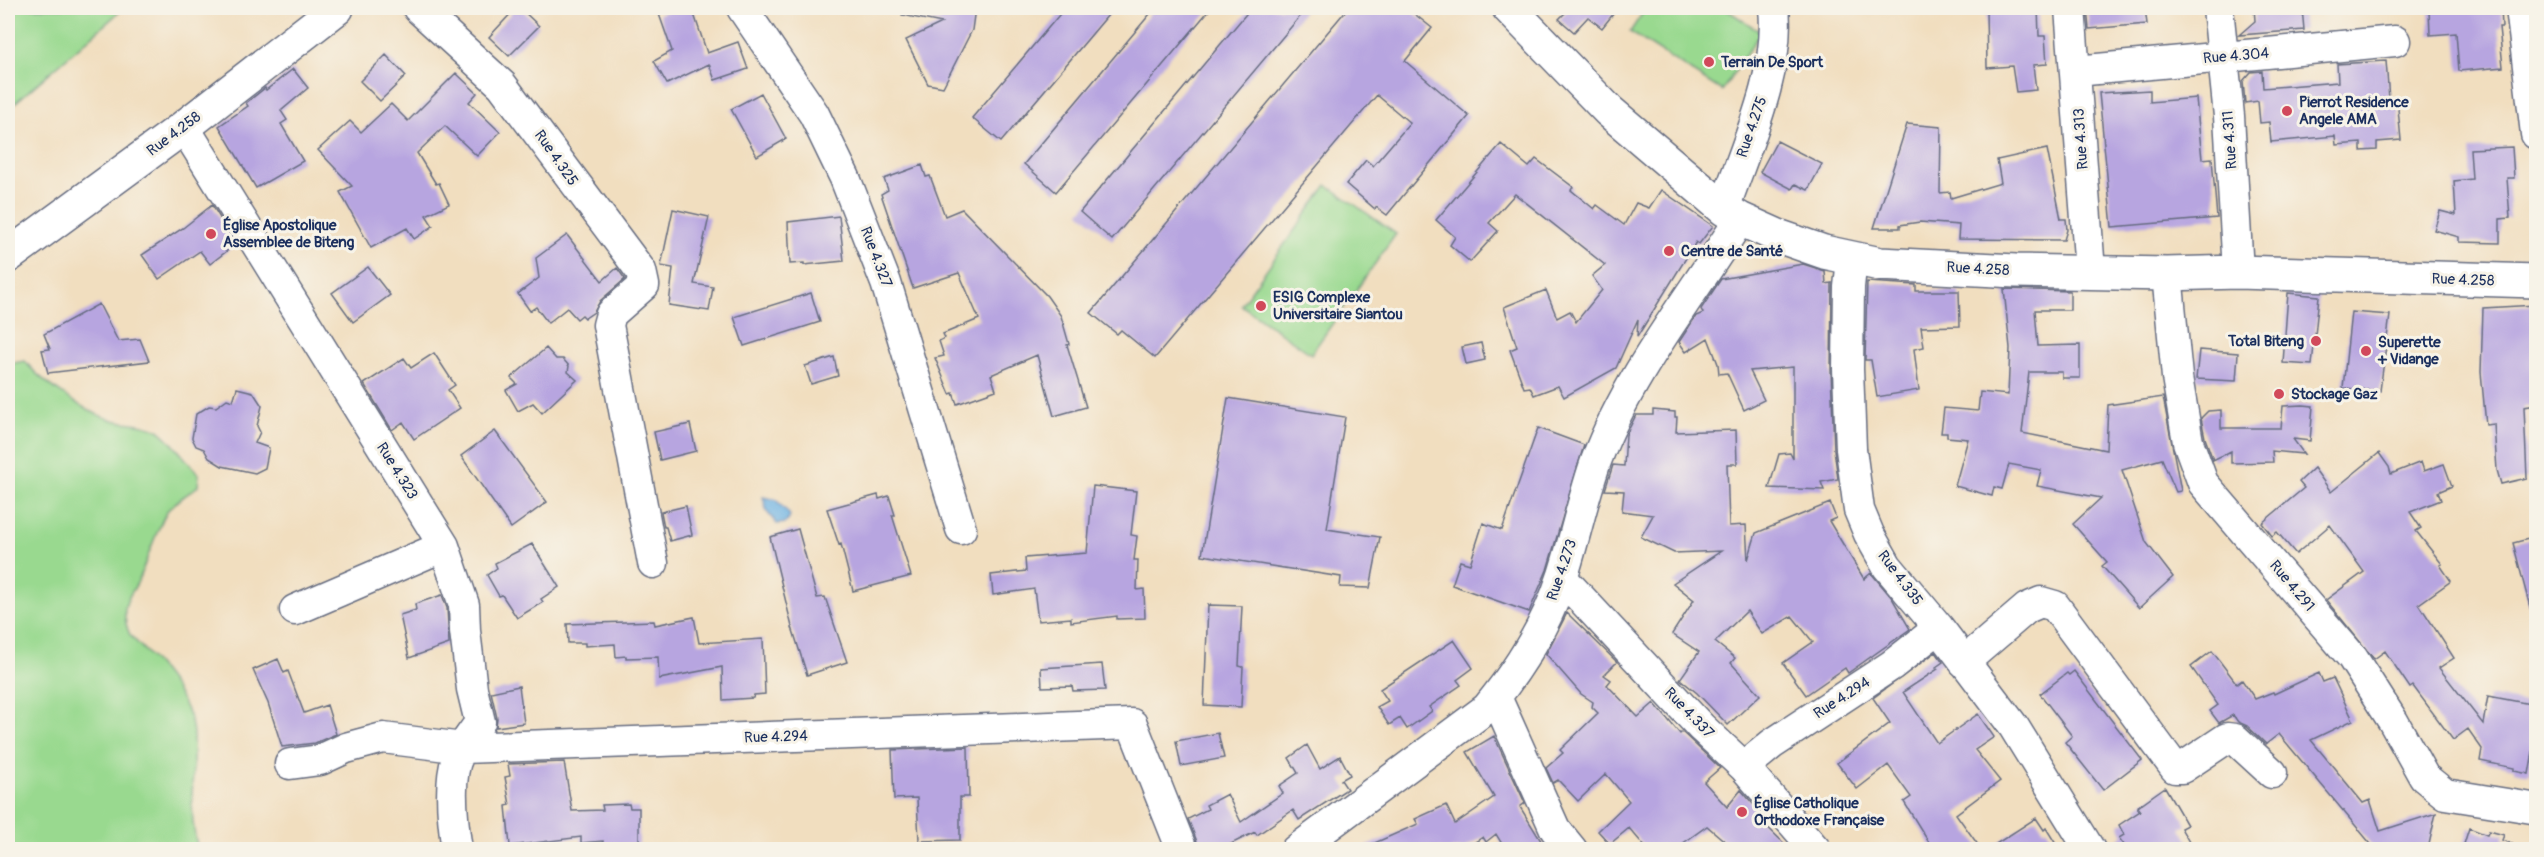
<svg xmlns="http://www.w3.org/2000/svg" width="2544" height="857" viewBox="0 0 2544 857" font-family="Pangolin,sans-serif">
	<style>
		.green { fill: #99d98f; stroke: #5a8476; stroke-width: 1.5 }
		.water { fill: #6db2e3; stroke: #4470a0; stroke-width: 1.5 }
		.building { fill: #b7a5e0 }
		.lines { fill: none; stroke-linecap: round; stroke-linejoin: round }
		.minor-casing { stroke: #666c80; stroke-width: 33 }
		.highway-casing { stroke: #666c80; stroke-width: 36 }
		.minor { stroke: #fff; stroke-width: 30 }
		.highway { stroke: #fff; stroke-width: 33 }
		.poi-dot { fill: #d1495b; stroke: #f7f3e8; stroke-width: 2 }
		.labels { text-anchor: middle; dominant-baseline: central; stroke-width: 6; stroke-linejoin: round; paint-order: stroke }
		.street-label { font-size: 15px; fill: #1b2f5e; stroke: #f7f3e8 }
		.poi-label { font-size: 15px; font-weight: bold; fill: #1b2f5e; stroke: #f7f3e8; text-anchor: start }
	</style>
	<rect width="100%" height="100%" fill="#f7f3e8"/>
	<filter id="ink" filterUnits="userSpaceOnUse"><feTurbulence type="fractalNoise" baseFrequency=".0167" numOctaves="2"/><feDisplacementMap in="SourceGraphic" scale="12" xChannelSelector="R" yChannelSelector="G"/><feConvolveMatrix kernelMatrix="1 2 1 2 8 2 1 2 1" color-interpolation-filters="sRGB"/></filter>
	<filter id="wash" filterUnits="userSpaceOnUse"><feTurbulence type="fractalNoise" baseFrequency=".008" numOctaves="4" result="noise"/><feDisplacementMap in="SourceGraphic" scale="24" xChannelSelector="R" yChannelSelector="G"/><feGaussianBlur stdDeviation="1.35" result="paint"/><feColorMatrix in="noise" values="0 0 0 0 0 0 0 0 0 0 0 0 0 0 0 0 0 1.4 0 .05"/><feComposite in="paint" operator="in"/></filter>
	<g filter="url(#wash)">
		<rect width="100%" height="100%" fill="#f1debf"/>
		<path class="green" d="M8 8H124L8 109Z
			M1646 8H1724L1761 32 1722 91 1630 32Z
			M1327 185 1396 234 1311 354 1241 305Z
			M25 361C41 382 87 413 113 420 128 424 143 422 158 430 170 437 187 463 199 474L198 486C189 494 171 503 166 513 155 534 148 557 139 579 135 589 127 596 125 608 124 618 126 626 130 635 153 659 192 700 193 735 195 775 187 809 198 849H8V364Z"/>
		<path class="water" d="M763 497 777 500C780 507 787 509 790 516 788 523 784 524 777 524L767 512Z"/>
		<g id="blocks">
			<path class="building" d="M516 8H520L539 26 509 56 489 37Z
				M679 8H692L707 53 738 42 748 69 715 80 709 64 667 84 654 61 672 51 659 14Z
				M903 8H975L972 30 943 87 928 84 906 40 942 23 902 15Z
				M1065 8H1114L1001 142 972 118Z
				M1155 8H1211L1056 192 1024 164Z
				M1251 8H1307L1112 240 1080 212Z
				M1348 8H1407L1432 28 1405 61 1469 116 1387 215 1376 207 1375 209 1346 184 1366 160 1373 166 1410 123 1377 95 1155 358 1121 330 1117 334 1091 313Z
				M1570 8H1618L1602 28 1588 17 1574 32 1559 19Z
				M1986 8H2038L2039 36H2045L2047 64 2033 65 2036 90 2016 92 2012 66 1987 68Z
				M2087 8H2145L2147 24 2089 29Z
				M2254 8H2302L2304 30 2239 35 2255 21Z
				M2429 8H2501L2502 27H2499L2503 67 2459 71 2456 33 2430 35Z
				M386 55 406 76 380 101 360 81Z
				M2386 61 2389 99 2397 98 2401 140 2377 142V150L2361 151V143L2336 145 2335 136 2271 142 2269 122 2260 123 2258 101 2245 103 2243 81 2251 72 2262 71 2263 88 2338 82 2337 64Z
				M293 69 308 88 281 111 287 120 281 124 303 161 256 188 219 126 248 106 246 103 265 88 266 90Z
				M456 73 477 93 469 102 500 132 477 156 445 126 417 153 436 184 439 183 449 204 426 215 433 226 414 239 407 228 371 248 340 192 352 186 318 150 350 121 361 132 391 104 408 121Z
				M2150 90V102L2196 98 2202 159 2212 158 2217 218 2112 227 2099 93Z
				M761 93 786 139 757 156 731 109Z
				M1907 124 1941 127 1940 193 1950 192 1951 198 2001 183 1997 160 2047 149 2061 219H2066L2067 230 2064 240 1958 239 1959 225 1920 222 1900 225V228H1874Z
				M1777 141 1822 164 1808 190 1795 184 1792 189 1760 172Z
				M1501 144 1529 167 1536 159 1573 187 1571 190 1594 209 1597 205 1624 225 1636 203 1649 208 1661 190 1713 226 1699 244 1696 242 1637 337 1638 319 1616 368 1564 397 1558 386 1534 395 1530 387 1524 388 1510 350 1517 347 1504 307 1546 290 1557 318 1570 311 1576 322 1602 290 1592 276 1605 265 1515 194 1489 223 1498 231 1470 262 1450 245 1455 237 1436 220Z
				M2512 147 2514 178H2507L2510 218 2500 219V243L2459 242V237L2434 230 2440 211 2456 215 2454 181 2472 179 2470 149Z
				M922 165 926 177 930 176 945 216 962 209 1047 296 1061 316 1069 344 1067 345 1086 407 1054 416 1037 355 991 375 996 390 957 404 953 393 950 394 935 358 944 356 939 341 945 338 943 334 979 319 959 273 913 288 881 194 888 190 884 179Z
				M212 205 236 244 210 264 200 251 159 279 142 255 183 228Z
				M673 209 709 217 694 284 713 287 709 311 669 305 673 268 661 266Z
				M839 216 844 261 804 265V263L790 264 788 222Z
				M567 235 602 281 617 268 625 279 600 301 594 312 585 318 582 315 577 319 567 308 548 323 536 307 530 311 518 294 539 278 536 258Z
				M1803 264 1825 271 1826 284 1832 283 1831 370 1834 450 1838 479 1821 482 1824 490 1769 488 1779 454 1790 453 1793 459V367L1750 371 1764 400 1744 410 1727 373 1719 374 1718 364 1708 338 1686 352 1679 342 1696 316 1703 313 1701 309 1721 279Z
				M368 267 390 295 353 322 332 293Z
				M1867 282 1916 285V291H1959L1960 326 1921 327 1924 347 1914 349 1919 390 1877 397 1871 360H1865Z
				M2004 289 2070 291V310H2035L2038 346 2080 345V378H2062V372H2029L2022 433 2106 450 2108 405 2163 397 2181 491 2176 492 2162 459 2122 470 2146 542 2173 577 2139 608 2102 566 2107 562 2073 524 2101 498 2037 486 2041 470 2009 464 2002 489 1994 487 1992 496 1955 486 1968 439 1947 437V433H1941L1944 408 1978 411 1980 392 2008 395 2010 348Z
				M811 293 820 322 744 346 734 317Z
				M2288 293 2319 296 2312 365 2283 363Z
				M99 304 118 341 140 339 149 361 48 373 42 350 50 349 44 334Z
				M2536 305V405L2524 407 2527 478 2501 484 2497 470 2494 424 2486 425 2481 372 2483 308Z
				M2351 312 2390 315 2380 391 2343 388Z
				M1481 343 1485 360 1466 364 1462 347Z
				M546 348 556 359H563L569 366 568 372 577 380 542 413 533 403 518 411 506 390 517 384 511 378Z
				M2199 350 2238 353 2236 381 2196 379Z
				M434 353 455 385 448 390 460 408 414 439 403 422 392 430 364 384 404 358 411 368Z
				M834 357 838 376 811 384 805 366Z
				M237 388 253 392 262 406 257 426 260 432 255 443 269 448 265 468 255 473 222 466 209 458 204 449 196 446 192 438 196 414 209 406 216 407 227 399 233 401Z
				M1228 398 1345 417 1327 529 1380 537 1370 588 1340 587 1341 577 1202 555Z
				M2303 405 2313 406 2310 441 2293 439 2304 454 2272 451 2273 462 2231 463V451L2213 460 2205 438 2201 418 2208 411 2221 410V428H2281L2283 406Z
				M1653 410 1675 412V417H1677L1676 432 1736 430 1737 464H1727L1729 526 1746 525 1748 560 1756 533 1830 503 1836 518 1829 521 1864 579 1871 573 1892 598 1910 629 1848 673 1845 668 1806 695 1783 663 1813 642 1792 616 1762 634 1747 611 1715 642 1735 658 1731 663 1760 695 1728 725 1697 693 1680 679 1699 652 1672 634 1694 600 1673 583 1721 551 1674 553 1641 537 1653 515 1622 511 1624 491 1605 490 1613 465 1624 466 1626 435 1636 415H1653Z
				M690 424 696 451 660 460 654 432Z
				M1538 428 1584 445 1547 570 1529 612 1452 585 1460 561 1470 564 1483 523 1502 530Z
				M495 431 547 502 511 528 461 456Z
				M2379 453 2389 467 2391 474 2421 462 2424 471 2444 464 2452 486 2438 492 2441 500 2410 512 2421 528 2416 531 2442 564 2440 565 2451 581 2419 604 2454 658 2439 668 2483 724 2488 696 2536 705V735L2529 774 2514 771V768L2480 761 2482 749 2468 729 2453 740 2413 686 2410 688 2385 651 2374 659 2326 600 2364 572 2330 525 2296 554 2277 532 2272 536 2262 523 2304 488 2299 482 2314 468 2331 492Z
				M1093 486 1136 491 1131 535 1137 536 1134 560H1138L1137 590 1144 589 1145 618 1117 619V616L1071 622V618L1038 621 1034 589 993 595 991 575 1026 571 1025 558 1087 553Z
				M878 495 879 499 889 496 895 515H892L911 576 853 591 841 544 839 545 827 509Z
				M686 506 692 535 670 541 666 527H664L661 512Z
				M798 529 817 598 825 597 847 662 807 675 792 627 770 537Z
				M2536 537V610L2531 611 2513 543Z
				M532 544 559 587 541 599 543 602 517 618 502 595 499 596 487 575 497 568 495 563Z
				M442 595 447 608 449 644 409 658 400 615 416 610 415 604Z
				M1208 605 1242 606 1239 666 1243 667 1241 707 1204 705Z
				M1567 613 1617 662 1604 675 1611 680 1607 685 1638 717 1654 703 1680 734 1682 732 1720 768 1704 782 1727 807 1741 790 1760 812 1757 817 1790 849H1734L1707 826 1675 849H1647L1629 828 1610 844 1598 831 1629 801 1606 774 1578 801 1558 780 1553 783 1546 768 1563 753 1560 750 1598 713 1592 707 1593 702 1581 694 1546 654Z
				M694 617 699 643 763 639 765 694 754 695 753 698 723 700 722 667 659 679 658 657 626 658V656L616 657 615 644 585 646V643H568L567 624 654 621 655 625Z
				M1454 640 1473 668 1457 680 1461 685 1429 707 1432 711 1407 729 1400 718 1389 725 1377 707 1388 701 1380 689Z
				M2212 651 2237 684 2242 680 2255 699 2273 692 2274 694 2319 673 2323 682 2333 678 2353 720 2311 740 2363 803 2370 800 2380 831 2436 813 2428 849H2375L2279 734 2266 744 2247 726 2238 722 2233 715 2219 723 2210 711 2218 705 2191 667Z
				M1936 652 1943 662 1936 667 1938 669 1903 692 1937 743 1978 714 1994 737 1975 750 2000 781 1956 814 1981 849H1933L1904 802 1911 797 1888 765 1857 789 1837 763 1890 723 1873 698Z
				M278 659 284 673 288 671 304 713 327 705 336 734 315 743 282 747 268 703 253 670Z
				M1102 664 1105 690 1073 691 1072 686 1042 687 1041 668Z
				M2074 671 2142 760 2103 790 2065 742 2072 736 2040 694 2067 673 2069 675Z
				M519 686 524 723 496 727 497 718 491 692Z
				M1218 733 1224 758 1181 766 1176 741Z
				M1494 736 1525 803 1520 807 1546 849H1505L1496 834 1486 842 1483 837 1464 849H1361L1418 824 1415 819 1446 805 1455 824 1494 797 1467 752Z
				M1307 745 1320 769 1340 756 1350 775 1341 780 1347 789 1299 820 1293 810 1257 835 1255 832 1221 849H1200L1188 819 1208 809 1206 805 1227 794 1241 822 1283 793 1279 786 1298 773 1289 758Z
				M968 747 969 797H960V840L919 841 917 798 894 799 892 750Z
				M564 762 572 811 603 810 602 805 629 804 630 808H639V844L603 845V841L581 843V837L510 846 506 806 510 805 505 777 510 776 508 764Z
				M2165 787 2187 825 2181 828 2193 849H2127L2119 838 2124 835 2119 825 2140 811 2137 807Z
				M2036 818 2044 830 2046 828 2059 849H1988Z
				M2469 828 2487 835 2489 831 2504 835 2502 840 2522 847V849H2468L2470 846 2464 844Z"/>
		</g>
	</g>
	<g filter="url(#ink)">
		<use href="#blocks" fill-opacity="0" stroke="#666c80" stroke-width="1.5"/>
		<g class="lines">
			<g class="minor-casing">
				<path id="minor" d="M418 8 502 85 641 271 644 285 611 314 608 325 653 563
					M742 8 814 114 845 178 886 283 961 529
					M2070 8 2090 271
					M2218 8 2229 116 2238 272
					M2521 8 2536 134
					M2076 71 2395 41
					M184 127 444 546 464 605 465 631 472 689 480 722C473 733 464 743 459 754 447 777 453 824 457 850
					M1724 209C1745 148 1781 72 1774 8
					M1852 259 1849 287 1848 369 1851 449 1859 510 1869 534 1887 566 1939 628 2014 727 2090 850
					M2167 274 2177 377 2188 442 2203 483 2352 657 2393 721 2424 777 2445 794 2532 808
					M1562 578 1701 727 1744 767 1816 850
					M295 610 444 546
					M1964 662 2027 608 2041 602 2055 606 2175 768H2182L2227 738 2235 739 2272 773
					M1496 697 1555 829 1572 850
					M290 764 320 760 346 748 383 738 463 748 1132 724 1182 850
					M1744 767 1772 744 1892 665 1939 628
					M1296 850 1487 708C1519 669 1547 625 1563 575 1575 538 1583 498 1596 461 1629 373 1690 299 1740 219"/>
			</g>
			<g class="highway-casing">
				<path id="highway" d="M1509 8 1609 111 1724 209 1740 219 1778 236 1824 252 1880 264 2016 271 2167 274 2238 272 2536 281
					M8 256 184 127 337 8"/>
			</g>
			<use href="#minor" class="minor"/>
			<use href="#highway" class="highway"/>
		</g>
	</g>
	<g class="poi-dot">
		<circle cx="1709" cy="62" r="6"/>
		<circle cx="2287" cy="111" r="6"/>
		<circle cx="211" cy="234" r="6"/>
		<circle cx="1669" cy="251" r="6"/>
		<circle cx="1261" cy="306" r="6"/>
		<circle cx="2316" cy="341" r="6"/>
		<circle cx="2366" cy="351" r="6"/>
		<circle cx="2279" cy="394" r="6"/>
		<circle cx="1742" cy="812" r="6"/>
	</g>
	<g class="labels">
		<g class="street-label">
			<text transform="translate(2236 56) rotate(-5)">Rue 4.304</text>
			<text transform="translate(1752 127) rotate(-71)">Rue 4.275</text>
			<text transform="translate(174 134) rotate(-37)">Rue 4.258</text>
			<text transform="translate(2081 139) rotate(-94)">Rue 4.313</text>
			<text transform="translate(2230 140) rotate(-94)">Rue 4.311</text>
			<text transform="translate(556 158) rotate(55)">Rue 4.325</text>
			<text transform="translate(876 257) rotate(69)">Rue 4.327</text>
			<text transform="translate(1978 269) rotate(3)">Rue 4.258</text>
			<text transform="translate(2463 280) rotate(2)">Rue 4.258</text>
			<text transform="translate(397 471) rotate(58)">Rue 4.323</text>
			<text transform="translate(1562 570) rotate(-71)">Rue 4.273</text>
			<text transform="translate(1900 578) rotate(53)">Rue 4.335</text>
			<text transform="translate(2292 586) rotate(50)">Rue 4.291</text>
			<text transform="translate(1842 698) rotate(-33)">Rue 4.294</text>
			<text transform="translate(1689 713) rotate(46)">Rue 4.337</text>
			<text transform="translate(776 737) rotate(-2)">Rue 4.294</text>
		</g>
		<g class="poi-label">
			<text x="1721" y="62">Terrain De Sport</text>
			<text x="2299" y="102">Pierrot Residence<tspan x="2299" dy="17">Angele AMA</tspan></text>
			<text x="223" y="225">Église Apostolique<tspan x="223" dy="17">Assemblee de Biteng</tspan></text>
			<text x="1681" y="251">Centre de Santé</text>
			<text x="1273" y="297">ESIG Complexe<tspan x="1273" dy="17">Universitaire Siantou</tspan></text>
			<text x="2304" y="341" text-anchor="end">Total Biteng</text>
			<text x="2378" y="342">Superette<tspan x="2378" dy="17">+ Vidange</tspan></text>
			<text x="2291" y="394">Stockage Gaz</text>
			<text x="1754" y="803">Église Catholique<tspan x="1754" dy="17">Orthodoxe Française</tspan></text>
		</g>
	</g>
	<rect width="2544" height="857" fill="none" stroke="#f7f3e8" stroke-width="30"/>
</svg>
